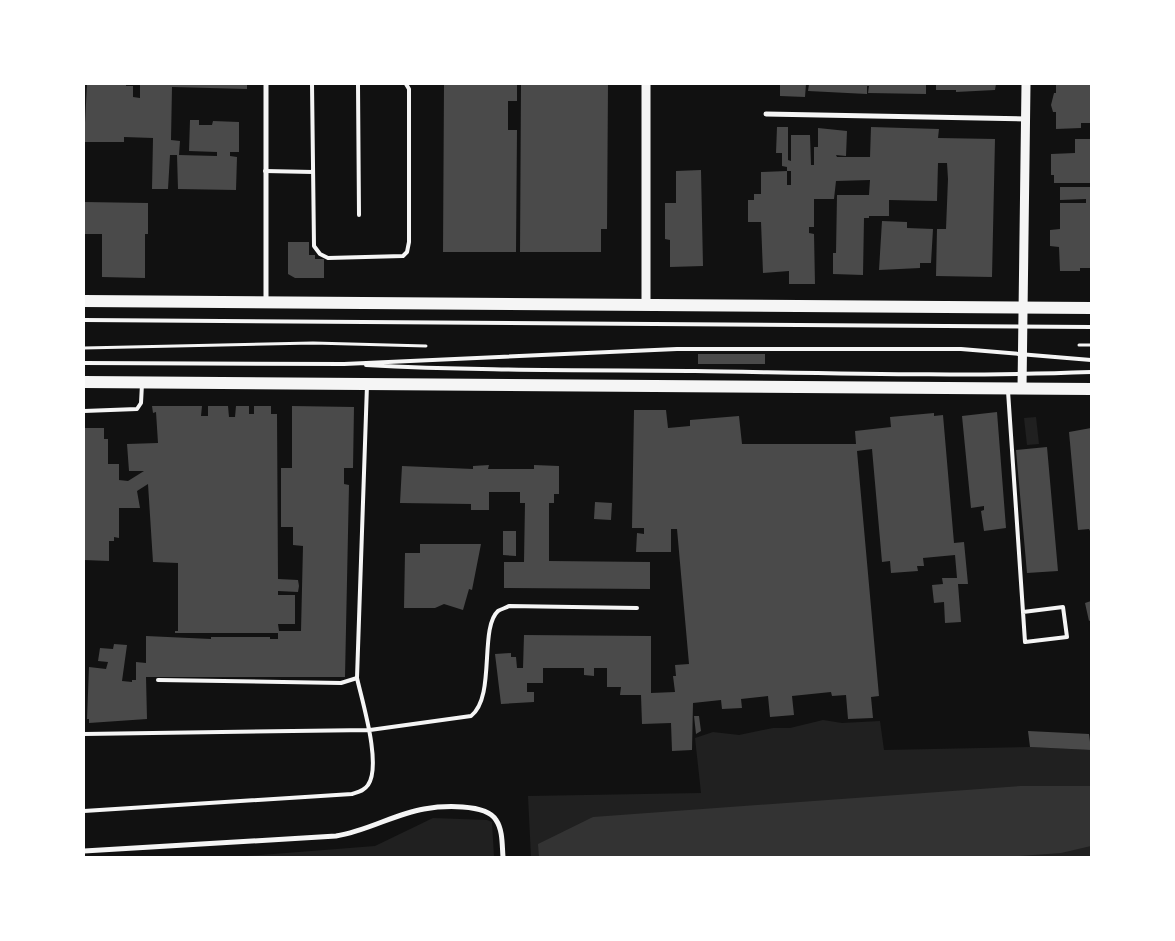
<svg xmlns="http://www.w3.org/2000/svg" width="1175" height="941" viewBox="0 0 1175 941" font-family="'Noto Sans',sans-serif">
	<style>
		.green { fill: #202020 }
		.water { fill: #333 }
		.building { fill: #4a4a4a }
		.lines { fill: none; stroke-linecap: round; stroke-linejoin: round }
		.path { stroke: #f5f5f5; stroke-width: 3 }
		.service { stroke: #f5f5f5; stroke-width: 4 }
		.minor { stroke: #f5f5f5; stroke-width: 5 }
		.tertiary { stroke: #f5f5f5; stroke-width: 9 }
		.primary { stroke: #f5f5f5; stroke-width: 12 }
	</style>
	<rect width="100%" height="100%" fill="#111"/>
	<path class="green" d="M1036 417 1039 444 1027 445 1024 418Z
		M823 720 842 723 880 721 884 750 1030 747 1091 750V857H531L528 796 701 793 695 738 713 732 739 735 773 728H790Z
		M433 818 487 820 492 822 494 857H234L375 846Z"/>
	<path class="water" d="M1021 786H1091V846L1061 853 1007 857H539L538 844 593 817Z"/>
	<path class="building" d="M87 84H126V86H133V97L140 98V84H247V89L172 87 171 140 180 141 179 155 217 156V152L189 151 190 120H199V125H212L213 121 239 122V152H230V156L237 157 236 190 178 189 177 155H170L168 189H152L153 138 124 137V142H84Z
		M444 84H517V101H508V130H517L516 252H443Z
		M521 84H608L607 229H601V252H520Z
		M780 84H806L805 97 780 96Z
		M809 84H926V94L868 93 869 86H867V94L808 91Z
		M936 84H996L995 90 956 92V90H936Z
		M1056 84H1091V123H1081V128L1056 129V112H1053L1051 105 1054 93H1056Z
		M777 127H788V160L791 161V135H810L811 165H814V147H818V128L847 131 846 156 836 155 837 157H870L871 127 939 129 938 138 995 139 992 277 936 276 937 229H946L948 179 947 163H938L937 201 889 200V216H869V218H864L863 275 833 274V253H836L837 195H869L870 180 836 181 834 199H814V227H809V233L814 234 815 284H789V271L763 273 761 222H748V200H754V194H761V172L787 171V185H791V171H787V167L782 166V153H776Z
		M1075 139H1091V183H1054V175H1051V154L1075 153Z
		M701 170 703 266 670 267V240L665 239V203H676V171Z
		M1060 187H1091V203H1086V199L1060 200Z
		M84 202 148 203V234H145V278L102 277V234H84Z
		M1060 203H1090V268H1080V271H1060L1059 247 1050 246V230L1060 229Z
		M882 221 907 222V228L933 229 931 263H920V268L879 270Z
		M288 242H309V255H315V259H324V278H295L288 274Z
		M698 354H765V364H698Z
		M152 406H202L201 416H208V406H228L229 417H235L236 406H249V414H254V406H271V414H277L278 579 298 580 299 586 298 592 278 591V595H295V624H278L279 631H301L303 546 293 545V527H281V468H292V406L354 407 353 468H344V484L349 485 345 677H146L147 719 89 723V719H87L89 667 106 669 108 662 98 661 100 648 113 649 114 644 127 645 122 681 132 682V680H136V662L146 663V636L211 639V637H270V639H278V633H175V631H178V563L153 562 148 484 137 491 140 508H119V538L114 537V541H109V561L84 560V428H104V439H108V464H119V480L128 481 144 471H129L127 444 158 443 156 412 153 413Z
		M634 410H666L668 428 690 426V420L739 416 742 444H856L855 431 891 427 890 417 934 413V416L943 415 954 543 964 542 968 584H958L961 622 945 623 944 602 934 603 932 585 943 584 942 578H957L955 555 923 558 924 566H917L918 571 891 573 890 561 882 562 872 449 857 451 879 696 871 697 873 718 848 719 846 695 832 696 831 692 792 696 794 715 770 717 768 696 741 699 742 708 722 709 721 700 693 703 692 750 672 751 671 723 642 724 641 695H620L621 687H607V668H594V676L584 675V668H543V683H527V692H534V702L501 704 495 654 511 653V657H516L517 668H523L524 635 651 636V693L675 692 673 676H676L675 665 689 664 677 529H671V552H636L637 533 644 534V528H632Z
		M997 412 1006 528 984 531 981 511 984 510V506L971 508 962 416Z
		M1091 428V531H1090L1089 529 1078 530 1069 432Z
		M1047 447 1058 571 1027 573 1016 450Z
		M489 465 488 469H534V465L559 466V494H554V503H549V561L650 562V589L504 588V562H524L525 503H520V492H489V510H471V504L400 503 402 466 473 469V466Z
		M595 502 612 503 611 520 594 519Z
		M503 531H516V556L503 555Z
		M420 544H481L472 590 469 589 463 610 444 604 435 608H404L405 553H420Z
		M1091 601V620L1089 621 1085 603Z
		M694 716H699L701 731 696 734Z
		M1028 731 1089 734 1091 750 1030 747Z"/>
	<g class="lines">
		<path class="path" d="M1079 345H1091
			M84 348 313 343 426 346"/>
		<path class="service" d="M312 84 314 246 320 254 328 258 403 256 407 252 409 242V89L406 84
			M358 84 359 215
			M265 171 313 172
			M84 320 1091 327
			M84 363 344 364 677 349H961L1091 360
			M366 365C475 371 585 370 695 371 827 373 959 377 1091 372
			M1008 391 1023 612 1025 642 1067 637 1063 607 1023 612
			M84 411 137 409 141 403 142 384
			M158 680 341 683 357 678 367 385
			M84 734 370 730 471 716C496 697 479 628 498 611 501 609 506 608 509 606L637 608
			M84 811 352 794C358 792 364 791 368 785 382 765 362 701 357 678"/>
		<path class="minor" d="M766 114 1026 119
			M266 302V84
			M84 851 336 836C368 831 394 814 424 809 441 806 486 803 496 820 503 830 502 846 503 857"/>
		<path class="tertiary" d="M646 305V84
			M1022 389 1026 84"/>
		<path class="primary" d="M84 301 1091 308
			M84 382 1091 389"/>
	</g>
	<rect width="1175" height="941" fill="none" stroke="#ffffff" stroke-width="170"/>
</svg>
